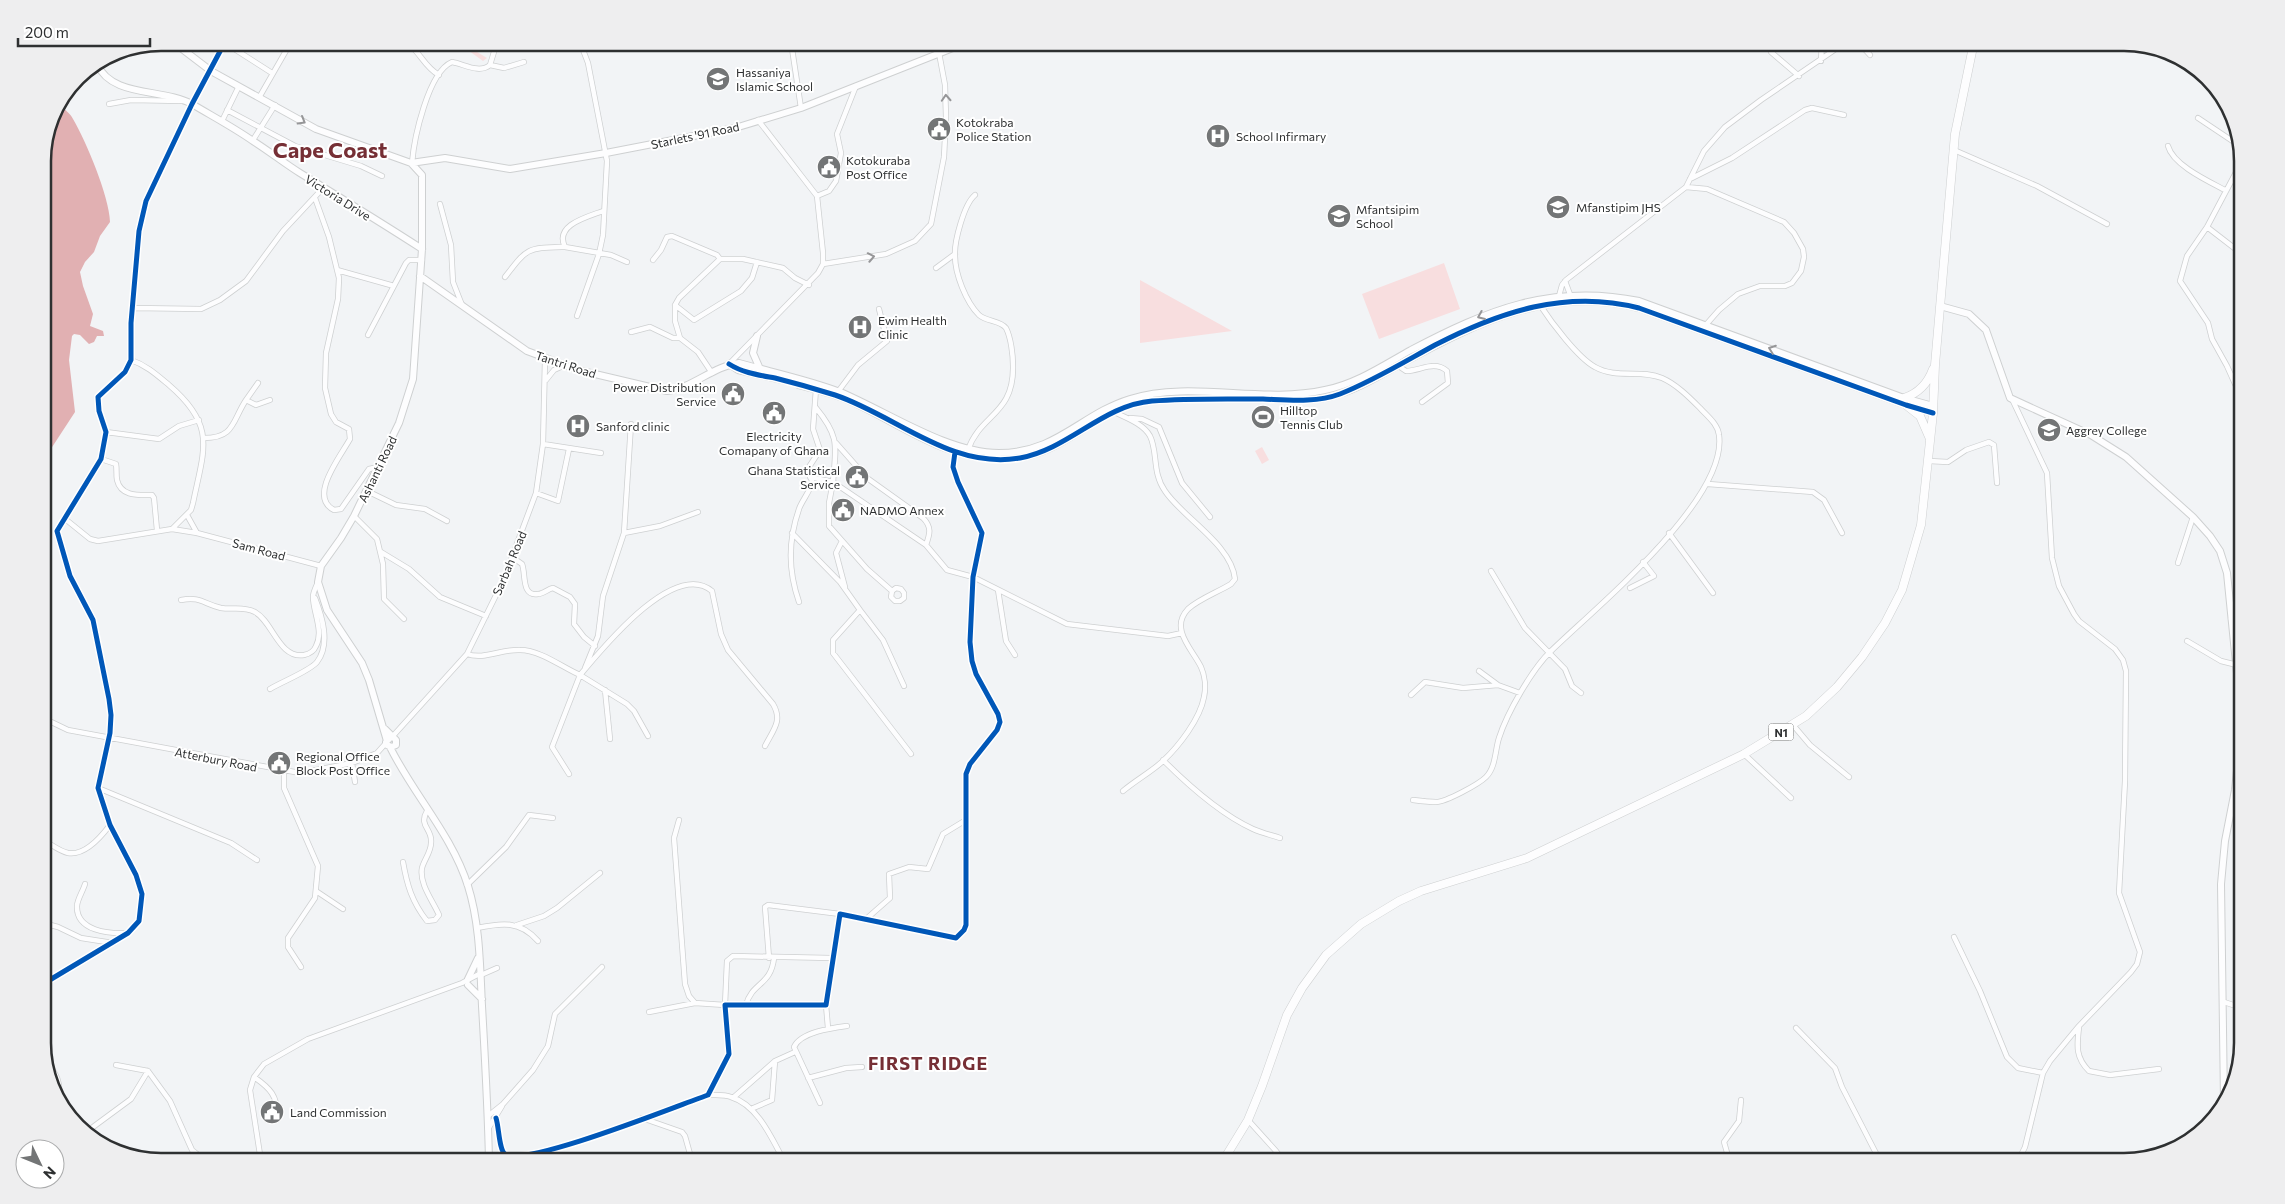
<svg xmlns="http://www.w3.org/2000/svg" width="2285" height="1204" viewBox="0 0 2285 1204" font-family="Commissioner,sans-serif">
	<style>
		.green { fill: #f8dedf }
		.water { fill: #e1b0b2 }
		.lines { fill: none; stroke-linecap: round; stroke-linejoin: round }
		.street-casing { stroke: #ced0d1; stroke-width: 6 }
		.secondary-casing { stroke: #ced0d1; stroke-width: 8 }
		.highway-casing { stroke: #ced0d1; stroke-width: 9 }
		.street { stroke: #fdfdfe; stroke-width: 4.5 }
		.secondary { stroke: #fdfdfe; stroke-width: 6 }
		.highway { stroke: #fdfdfe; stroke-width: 8 }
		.cycleway-casing { stroke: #fff; stroke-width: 8 }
		.cycleway { stroke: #0057b8; stroke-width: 5 }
		.oneway { stroke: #969698 }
		.labels { text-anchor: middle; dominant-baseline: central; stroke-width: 4; stroke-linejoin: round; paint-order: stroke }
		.shield { fill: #fff; stroke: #6d6e6f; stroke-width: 1 }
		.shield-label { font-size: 11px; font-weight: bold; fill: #2e3031 }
		.poi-label { font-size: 12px; fill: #2e3031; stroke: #fff; text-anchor: start }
		.street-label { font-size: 12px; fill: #2e3031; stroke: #fff }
		.district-label { font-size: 18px; font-weight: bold; letter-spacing: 1px; fill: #762f35; stroke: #fff }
		.town-label { font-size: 22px; font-weight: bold; fill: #762f35; stroke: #fff }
		.rim { fill: none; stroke: #2e3031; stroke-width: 2.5 }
	</style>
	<rect width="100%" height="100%" fill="#f2f4f6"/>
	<path class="green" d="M458 43H475L477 52 487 58 483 61Z
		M1444 263 1460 309 1379 339 1362 294Z
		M1140 280 1232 331 1140 343Z
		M1260 408 1271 419 1266 425 1255 414Z
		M1262 447 1269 460 1262 464 1255 451Z"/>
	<path class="water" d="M59 104C64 109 70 113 73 119 86 141 109 196 110 222L100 236 94 252 85 262 80 272 83 286 93 314 90 326 103 331 104 336H97L94 342 89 344 80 335 74 334 72 336 69 360 75 412 43 461V154L52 116Z"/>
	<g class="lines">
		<g class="street-casing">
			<path id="street" d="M406 42C420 51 424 67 439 75
				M791 42 801 108
				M1858 42 1870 55
				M225 43 272 73
				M1771 52 1799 76
				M1821 61 1822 42
				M490 65 504 68 524 62
				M490 65 497 42
				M260 96 291 42
				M109 104 131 100 182 101
				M227 110 295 146 361 166 382 176
				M2198 118 2240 146
				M758 120 817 196
				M222 121 239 86
				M253 140 275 105
				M2168 146C2173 165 2208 181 2225 190
				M1954 150 2037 186 2107 224
				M412 163C414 139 428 72 452 62 464 64 479 74 490 65
				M1690 179 1732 158 1805 110 1812 108 1844 115
				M1686 187 1704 151 1725 127 1761 100 1846 42
				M315 198 329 237 339 278 338 299 326 353 325 388 331 414 336 422 349 429 350 439C340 457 308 497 334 510L341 509 369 469 378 467
				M440 204 451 245 453 282 462 305
				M603 211C587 217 554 225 565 247L611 255 627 262
				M2207 227 2242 254
				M653 260 661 250 667 237 672 236 717 255 720 259H743L783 268 795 278 809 285
				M823 264 886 254 915 241 931 224 944 157 946 117 945 85 939 53
				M936 268 955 254
				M337 270 394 286
				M505 277C528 247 527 248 565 247
				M1565 281 1571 297
				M1559 296 1562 285 1566 280 1686 187 1707 189 1784 222 1794 233 1803 249 1804 257 1801 271 1792 283 1785 286H1760L1738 294 1719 310 1704 327
				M675 305 694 320 741 291 752 278 757 262
				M133 308 201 309 220 300 246 281 283 231 324 187
				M577 316 599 254 603 235 607 161 588 63 580 42
				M631 332 650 327 673 338H680
				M368 335 406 263 409 260H422
				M131 360C146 365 157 375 169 385 217 426 204 449 193 503L191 510 172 529
				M729 364 818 273 823 264V253L817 196 829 191 836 181 841 153 837 134 856 86
				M1397 365 1406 371C1420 371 1434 360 1447 371L1448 383 1422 402
				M712 373 698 352 680 338 675 321V305L679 298 720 259
				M546 380 554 370 565 365
				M837 393 858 365 887 341 879 309
				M2240 395 2227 366 2212 339 2208 323 2180 281 2187 256 2207 227 2242 161
				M2012 399 2047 473 2052 558 2059 586 2074 614 2079 621 2115 649 2123 660 2126 671 2125 781 2119 893 2140 952 2137 964 2131 972 2079 1026 2050 1061 2043 1073 2025 1147 2018 1161
				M246 400 258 383
				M816 408C840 437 836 446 833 482L926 545 947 570 973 577 1067 624 1168 636 1182 633
				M1112 411C1124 417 1143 423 1150 436 1158 452 1152 473 1165 491 1182 517 1232 545 1235 579L1231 584C1218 592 1199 599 1188 609 1169 629 1193 650 1201 667 1205 676 1206 688 1204 697 1200 719 1179 746 1163 761 1151 772 1136 780 1123 791
				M1130 418 1142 419 1159 427 1182 483 1210 517
				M106 432 159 439 179 426 199 420
				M204 438C235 438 232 421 246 400L256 405 270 400
				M836 443 867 478 923 518C932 527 930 534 926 545
				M543 444 601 453
				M968 450C980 414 1014 415 1013 366 1013 355 1011 338 1006 328 1000 320 987 322 979 315 966 302 955 274 955 256 954 242 964 204 975 195
				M101 459 116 464C117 469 116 474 117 480 121 497 139 495 152 495L154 498 157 530
				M1929 461 1948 462 1966 450 1989 442 1994 445 1997 483
				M810 477 833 482 829 503V526L867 569 892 591 891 597 895 601H900L904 598V593L901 589 896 588 892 591
				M1708 484 1813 492 1824 500 1842 533
				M367 491 396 505 425 509 447 521
				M536 493 558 501 569 449
				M187 515 197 533
				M354 516 377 539 383 564 384 599 404 619
				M64 518 90 539 98 541 172 529 197 533 321 566
				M624 533 660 526 698 512
				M792 533 840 582 860 610 833 640V653L911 754
				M1669 533 1713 593
				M842 541 836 553 845 587
				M381 552 409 569 440 597 486 616
				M512 557 522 564C526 573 521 597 538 594 543 594 548 589 553 588L570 597 575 604 574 624 584 637 595 646
				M2178 563 2193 517
				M1491 571 1525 628 1565 669 1572 686 1581 693
				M1630 588 1654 576 1643 562
				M998 590 1006 641 1015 655
				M181 600C200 596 204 604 221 608 233 610 243 606 255 612 273 622 279 659 304 655 309 654 314 651 316 646 324 631 313 612 313 597 313 592 316 587 318 582
				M799 602C788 570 788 541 799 509 801 502 813 487 812 481 811 477 808 474 807 470L820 450 813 429 816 389
				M860 610 883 640 904 686
				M2231 619 2242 621
				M2187 641 2221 661 2237 665
				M467 654C484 660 501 649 520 650 540 650 562 667 580 675L552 747 569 774
				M585 668 598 636 603 596 624 533 631 424
				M1479 671 1498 685
				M270 689C281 682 310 671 317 662 331 644 322 616 315 598
				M605 690 610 739
				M1411 695 1425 682 1463 688 1498 685 1520 693
				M43 718 68 730 300 773 352 763 377 753 386 743
				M1793 725 1810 745 1849 777
				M648 736 634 711 627 704 580 675C602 649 674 559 712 591L721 634 728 650 773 704C783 721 773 730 765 746
				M392 737 467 654 503 581 536 493 543 444 545 359
				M1744 754 1791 798
				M1163 760C1189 786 1220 814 1253 829 1262 833 1271 835 1280 838
				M352 763 355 782
				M284 772V788L318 866 315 898 288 938V947L301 967
				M98 788 231 843 257 860
				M2235 790 2242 795
				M1413 800C1421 801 1429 802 1436 802 1446 802 1479 784 1486 777 1496 767 1495 750 1499 738 1507 713 1532 669 1551 651 1595 608 1728 500 1719 435 1718 424 1707 416 1700 408 1689 397 1676 384 1662 378 1641 369 1616 379 1595 367 1578 358 1551 322 1540 305
				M679 820 674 838 685 984 689 996 695 1003
				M43 840C51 844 59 851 68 853 85 856 101 837 110 825
				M403 862C407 885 412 902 427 921L435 920 439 915C433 901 419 884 422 868 424 860 431 852 431 843 433 829 418 826 427 811
				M85 884C83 891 77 900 77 906 76 931 109 934 127 933
				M467 885 506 847 529 815 553 818
				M316 891 343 909
				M865 920 890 898 889 874 909 867 928 869 943 834 966 820
				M43 923 58 927 81 938 113 943
				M517 925 544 916 557 908 600 873
				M477 928C501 923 520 920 538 941
				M1954 937 1980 991 2007 1057 2018 1068 2043 1073
				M769 958 765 907 768 905 840 914
				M481 975 497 968
				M43 984 128 933 139 921 142 894 136 875 110 825 98 788 110 733 111 715 109 699 93 620 70 576 57 531 101 459 106 432 99 411 98 397 125 372 131 360V323L139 231 146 201 192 104 225 42
				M2224 1002 2242 1008
				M746 1005C752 982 771 986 774 958
				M826 1005 828 1028
				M649 1012 695 1003 725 1005 727 961 733 956 831 958
				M2079 1027C2077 1045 2075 1057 2089 1071L2110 1075 2159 1069
				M1796 1028 1835 1068 1842 1087 1880 1161
				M47 1063C57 1074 61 1083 59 1098
				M116 1065 148 1071 170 1101 192 1150 206 1161
				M254 1077C270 1088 278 1096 277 1117
				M808 1078 846 1068 862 1067
				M708 1095C716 1095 724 1094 731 1097 758 1105 772 1139 784 1161
				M734 1097 775 1061 795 1052
				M820 1103 794 1047C801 1032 832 1028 847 1026
				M751 1109 772 1100 775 1061
				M488 1116 503 1104 533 1070 548 1046 555 1014 602 967
				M496 1118C499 1127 499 1150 505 1154 524 1168 679 1105 708 1095L729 1054 725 1005H826L840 914 956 938 964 930 966 925V774L970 764 997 730 1000 722 998 714 976 674 972 661 970 642 973 577 982 533 958 482 953 467 955 452
				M642 1118 682 1132 685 1136 692 1161
				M1248 1120 1276 1151 1283 1161
				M93 1127 131 1099 148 1071
				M488 1129 502 1106
				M261 1161 250 1090 254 1077 264 1064 308 1039 462 983 481 973
				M1727 1161 1728 1156 1724 1142 1739 1121 1741 1100"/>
		</g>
		<g class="secondary-casing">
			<path id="secondary" d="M173 42 211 71 316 129 411 163 422 175V249L413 379 399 423 354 516 341 538 321 566 318 582 327 610 362 663 369 680 387 741
				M97 64C112 98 163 88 192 104 212 116 233 127 253 141 269 151 284 163 300 173 341 198 382 223 422 249
				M411 163 445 158 510 169 606 153 735 128 801 108 968 42
				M420 276 527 351 578 370 667 391C693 388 713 366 739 363 771 372 809 380 840 392 888 412 947 453 999 453 1057 453 1081 414 1130 399 1191 380 1262 404 1325 390 1356 384 1384 365 1411 350 1487 310 1552 283 1639 301L1904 398 1933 406
				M1940 306 1969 314 1986 330 2010 398 2091 435 2126 457 2193 517 2210 536 2220 551 2227 573 2242 723 2235 790 2225 841 2221 884 2224 1102
				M757 336 753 353 760 369
				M729 364 738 370 787 381
				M799 385C815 389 831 393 846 399 897 421 946 461 1003 459 1058 458 1083 421 1129 405 1141 400 1155 400 1168 400 1203 397 1237 399 1271 399 1290 400 1310 401 1329 397 1356 391 1382 374 1406 361 1480 321 1552 286 1639 308L1906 405 1933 413
				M385 729 396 740V745L391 747 387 745 386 742 391 737
				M390 747C413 794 452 835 468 886 480 924 480 966 482 1006 485 1058 488 1110 489 1161
				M468 979 478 958
				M468 985 482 999"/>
		</g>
		<g class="highway-casing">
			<path id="highway" d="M1904 398C1919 393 1928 383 1933 369
				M1906 405 1920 416 1930 439
				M1223 1161 1248 1120 1262 1086 1287 1015 1302 988 1326 955 1361 924 1399 901 1421 891 1527 858 1744 754 1806 716 1837 687 1862 657 1885 623 1902 590 1921 525 1933 413 1935 365 1955 134 1974 42"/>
		</g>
		<use href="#street" class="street"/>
		<use href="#secondary" class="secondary"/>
		<use href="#highway" class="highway"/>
		<g class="cycleway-casing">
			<path id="cycleway" d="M729 364C743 373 759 375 775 378 795 383 816 389 835 395 897 416 951 470 1020 458 1069 449 1103 405 1152 401 1189 398 1226 399 1263 399 1288 400 1316 403 1340 394 1373 381 1404 362 1435 345 1499 312 1566 289 1639 308L1906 405 1933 413
				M43 984 128 933 139 921 142 894 136 875 110 825 98 788 110 733 111 715 109 699 93 620 70 576 57 531 101 459 106 432 99 411 98 397 125 372 131 360V323L139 231 146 201 192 104 225 42
				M496 1118C499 1127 499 1150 505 1154 524 1168 679 1105 708 1095L729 1054 725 1005H826L840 914 956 938 964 930 966 925V774L970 764 997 730 1000 722 998 714 976 674 972 661 970 642 973 577 982 533 958 482 953 467 955 452"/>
		</g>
		<use href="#cycleway" class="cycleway"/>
	</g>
	<defs><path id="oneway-chevron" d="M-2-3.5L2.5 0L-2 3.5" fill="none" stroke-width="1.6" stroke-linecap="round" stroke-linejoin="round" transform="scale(1.25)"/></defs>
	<g class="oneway">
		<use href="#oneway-chevron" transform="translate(946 98) rotate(-93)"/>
		<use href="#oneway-chevron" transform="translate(302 121) rotate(30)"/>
		<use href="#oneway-chevron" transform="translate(871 257) rotate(-11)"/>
		<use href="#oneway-chevron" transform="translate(1481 316) rotate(157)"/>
		<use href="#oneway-chevron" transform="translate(1772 349) rotate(-160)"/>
	</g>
	<defs>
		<g id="school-disc" transform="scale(1.25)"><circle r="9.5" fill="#737576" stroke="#fff"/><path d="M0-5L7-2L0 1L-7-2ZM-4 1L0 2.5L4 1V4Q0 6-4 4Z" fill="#fff"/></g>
		<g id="civic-disc" transform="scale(1.25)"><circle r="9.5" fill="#737576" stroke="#fff"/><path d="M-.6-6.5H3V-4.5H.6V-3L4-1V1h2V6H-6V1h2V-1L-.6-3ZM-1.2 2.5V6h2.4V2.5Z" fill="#fff"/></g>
		<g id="hospital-disc" transform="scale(1.25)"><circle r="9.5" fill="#737576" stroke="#fff"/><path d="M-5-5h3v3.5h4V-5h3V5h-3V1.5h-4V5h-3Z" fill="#fff"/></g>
		<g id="stadium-disc" transform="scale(1.25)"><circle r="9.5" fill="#737576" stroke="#fff"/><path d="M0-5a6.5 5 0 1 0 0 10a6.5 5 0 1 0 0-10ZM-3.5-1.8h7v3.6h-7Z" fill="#fff"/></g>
	</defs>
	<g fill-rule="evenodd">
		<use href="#school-disc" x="718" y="79"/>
		<use href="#civic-disc" x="939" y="129"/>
		<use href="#hospital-disc" x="1218" y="136"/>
		<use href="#civic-disc" x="829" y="167"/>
		<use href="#school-disc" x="1558" y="207"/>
		<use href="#school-disc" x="1339" y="216"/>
		<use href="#hospital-disc" x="860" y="327"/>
		<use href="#civic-disc" x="733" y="394"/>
		<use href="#civic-disc" x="774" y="413"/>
		<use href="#stadium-disc" x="1263" y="417"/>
		<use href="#hospital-disc" x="578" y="426"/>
		<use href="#school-disc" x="2049" y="430"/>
		<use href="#civic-disc" x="857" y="477"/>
		<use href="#civic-disc" x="843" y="510"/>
		<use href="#civic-disc" x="279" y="763"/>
		<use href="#civic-disc" x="272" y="1112"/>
	</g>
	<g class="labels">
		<rect class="shield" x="1768.5" y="723.5" width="25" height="17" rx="4"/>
		<g class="shield-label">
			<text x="1781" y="732">N1</text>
		</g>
		<g class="poi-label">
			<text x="736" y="72">Hassaniya<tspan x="736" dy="14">Islamic School</tspan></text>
			<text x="956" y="122">Kotokraba<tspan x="956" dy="14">Police Station</tspan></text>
			<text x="1236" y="136">School Infirmary</text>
			<text x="846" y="160">Kotokuraba<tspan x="846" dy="14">Post Office</tspan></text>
			<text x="1576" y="207">Mfanstipim JHS</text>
			<text x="1356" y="209">Mfantsipim<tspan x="1356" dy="14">School</tspan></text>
			<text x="878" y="320">Ewim Health<tspan x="878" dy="14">Clinic</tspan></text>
			<text x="716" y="387" text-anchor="end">Power Distribution<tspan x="716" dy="14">Service</tspan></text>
			<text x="1280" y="410">Hilltop<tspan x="1280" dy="14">Tennis Club</tspan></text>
			<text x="596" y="426">Sanford clinic</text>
			<text x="2066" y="430">Aggrey College</text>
			<text x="774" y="436" text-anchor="middle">Electricity<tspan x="774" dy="14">Comapany of Ghana</tspan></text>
			<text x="840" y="470" text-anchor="end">Ghana Statistical<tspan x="840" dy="14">Service</tspan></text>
			<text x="860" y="510">NADMO Annex</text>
			<text x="296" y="756">Regional Office<tspan x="296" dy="14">Block Post Office</tspan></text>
			<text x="290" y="1112">Land Commission</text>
		</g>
		<g class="street-label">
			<text transform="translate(695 135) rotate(-12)">Starlets '91 Road</text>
			<text transform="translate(338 197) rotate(32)">Victoria Drive</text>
			<text transform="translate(566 364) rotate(18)">Tantri Road</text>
			<text transform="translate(377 469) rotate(-64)">Ashanti Road</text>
			<text transform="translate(259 549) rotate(15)">Sam Road</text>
			<text transform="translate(509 563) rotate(-67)">Sarbah Road</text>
			<text transform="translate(216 759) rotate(11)">Atterbury Road</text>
		</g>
		<g class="district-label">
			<text x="928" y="1063">FIRST RIDGE</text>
		</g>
		<g class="town-label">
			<text x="330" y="149">Cape Coast</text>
		</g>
	</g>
	<path d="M0 0H2285V1204H0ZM161 51H2124A110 110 0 0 1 2234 161V1043A110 110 0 0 1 2124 1153H161A110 110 0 0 1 51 1043V161A110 110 0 0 1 161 51Z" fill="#eeeeef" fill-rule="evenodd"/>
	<path class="rim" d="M161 51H2124A110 110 0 0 1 2234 161V1043A110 110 0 0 1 2124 1153H161A110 110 0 0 1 51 1043V161A110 110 0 0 1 161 51Z"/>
	<g transform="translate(40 1164) rotate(133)"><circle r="24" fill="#ffffff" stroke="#abacad"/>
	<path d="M0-4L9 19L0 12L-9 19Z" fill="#737576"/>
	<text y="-8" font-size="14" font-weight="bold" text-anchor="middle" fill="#2e3031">N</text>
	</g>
	<path d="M18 38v8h132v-8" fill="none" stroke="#2e3031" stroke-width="2.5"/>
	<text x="25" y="38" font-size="15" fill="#2e3031" stroke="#ffffff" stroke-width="4" paint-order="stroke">200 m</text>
</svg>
